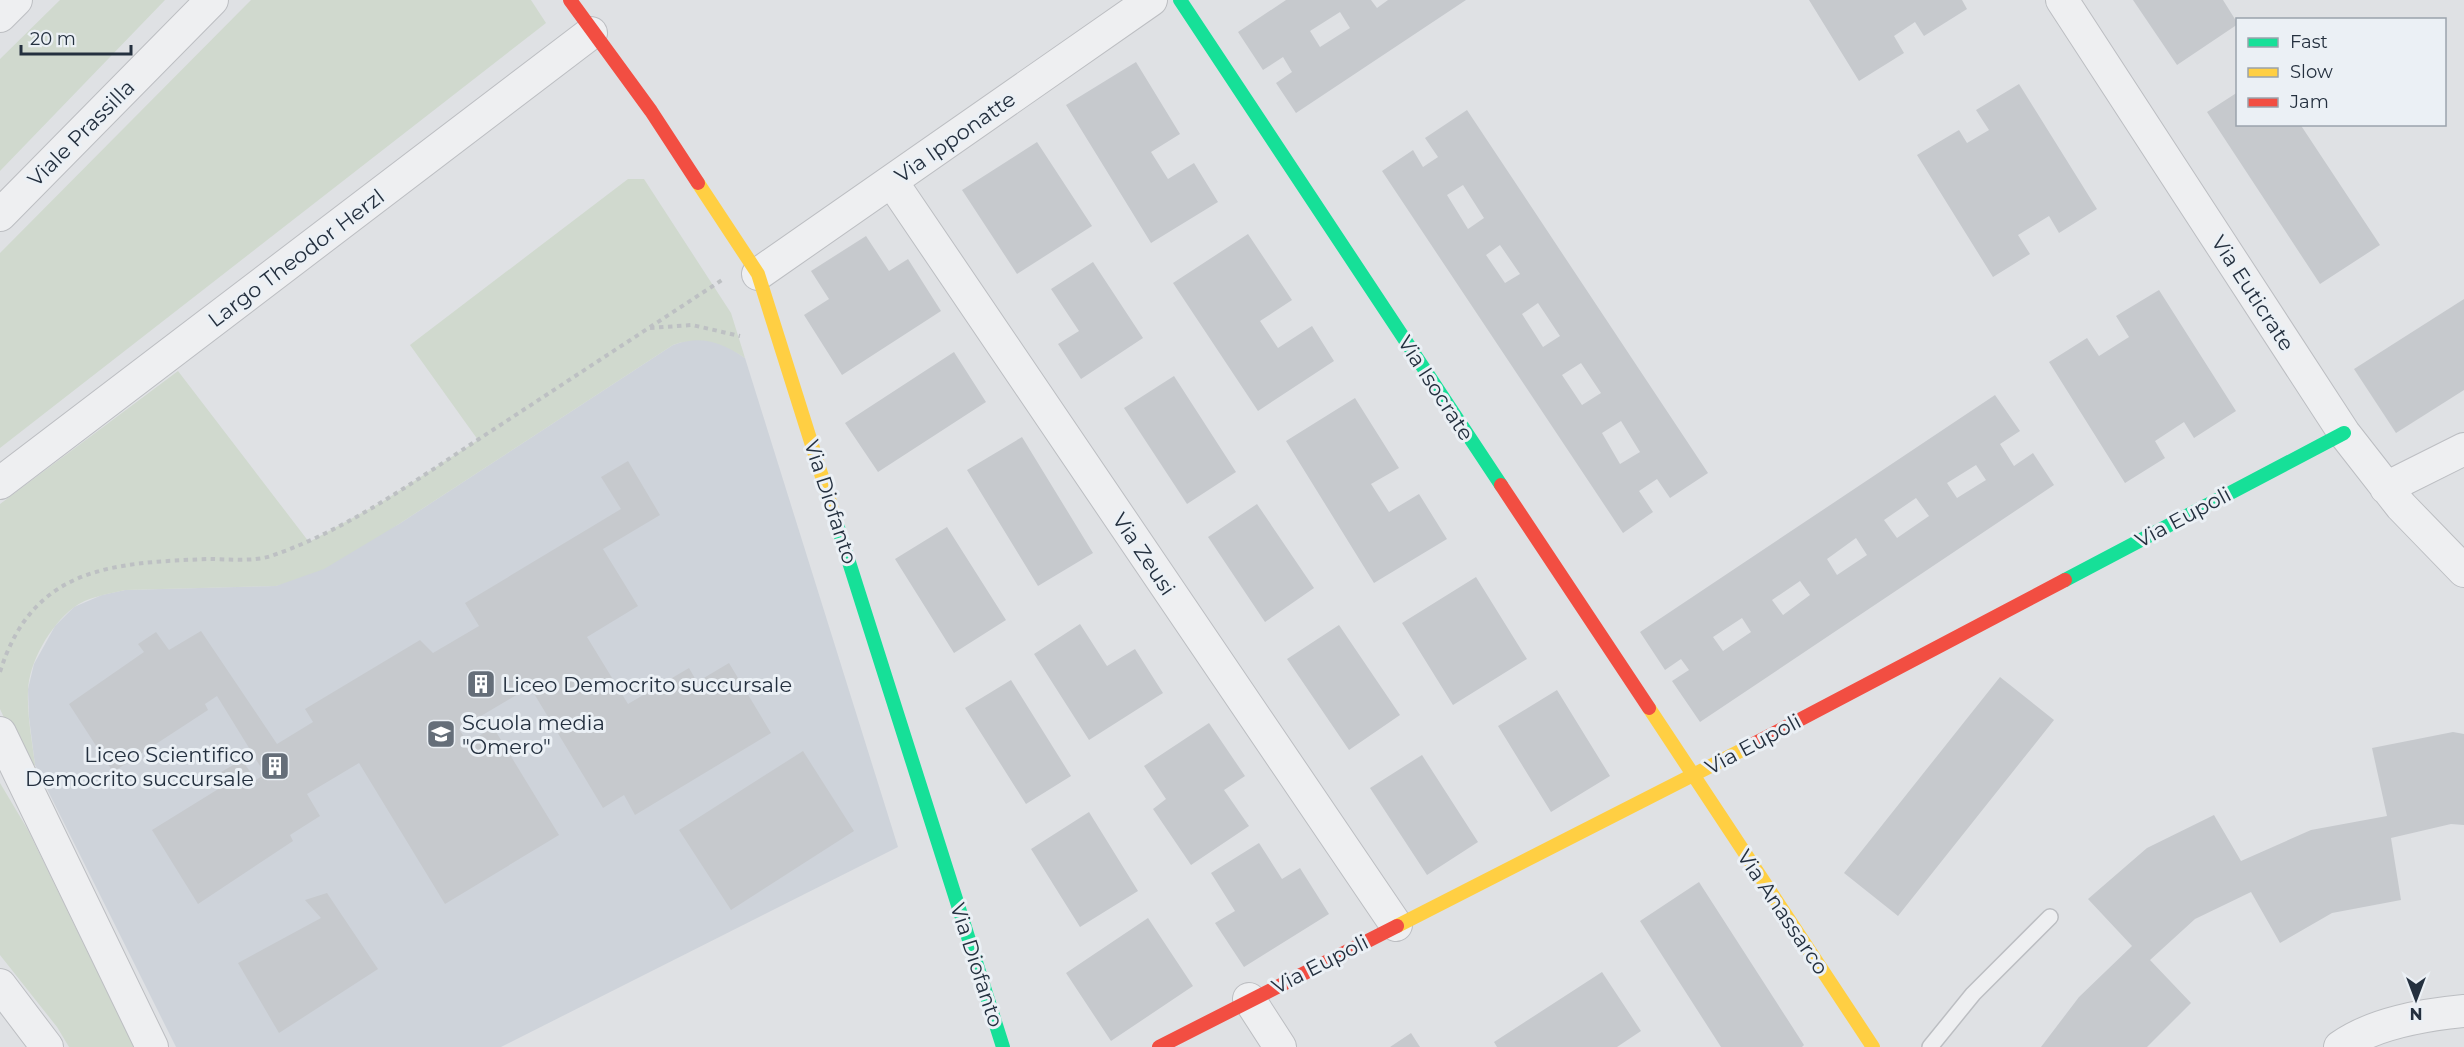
<svg xmlns="http://www.w3.org/2000/svg" width="2464" height="1047" viewBox="0 0 2464 1047" font-family="Montserrat,sans-serif">
	<style>
		.built { fill: #ced3da }
		.green { fill: #d0d9ce }
		.building { fill: #c6c9cd; fill-rule: evenodd }
		.lines { fill: none; stroke-linecap: round; stroke-linejoin: round }
		.lane-casing { stroke: #bcbec2; stroke-width: 18 }
		.street-casing { stroke: #bcbec2; stroke-width: 34 }
		.path { stroke: #bdc0c3; stroke-width: 4; stroke-dasharray: 4.5 4.5; stroke-linecap: butt }
		.lane { stroke: #eeeff1; stroke-width: 15 }
		.street { stroke: #eeeff1; stroke-width: 32 }
		.fast { stroke: #16e098; stroke-width: 14 }
		.slow { stroke: #ffcf43; stroke-width: 14 }
		.jam { stroke: #f24e42; stroke-width: 14 }
		.labels { text-anchor: middle; dominant-baseline: central; stroke-width: 6; stroke-linejoin: round; paint-order: stroke }
		.street-label { font-size: 21px; fill: #24303f; stroke: #ebf0f5 }
		.poi-label { font-size: 21px; fill: #24303f; stroke: #ebf0f5; text-anchor: start }
	</style>
	<rect width="100%" height="100%" fill="#dfe1e4"/>
	<path class="built" d="M705 339 724 344 745 358 898 847 501 1047H176L35 765 29 717 28 689 34 664 55 626 74 607 102 595 125 590 276 586 399 524 673 345 688 340Z"/>
	<path class="green" d="M60 0H165L0 171V59Z
		M251 0H531L546 23 0 448V253Z
		M628 179H644L731 313 745 358C720 342 702 335 673 345L399 524 324 569 276 586 125 590C108 594 87 597 73 608 50 626 29 662 28 691 27 716 32 740 35 765H26L0 709V504L178 371 309 542 382 502 478 440 410 345Z
		M0 783 28 830 134 1047H69L57 1027 0 955Z"/>
	<path class="building" d="M1286 0H1371L1377 8 1388 0H1466L1296 113 1276 83 1292 72 1283 57 1263 70 1238 32ZM1340 12 1350 28 1320 47 1310 31Z
		M1809 0H1962L1967 9 1924 36 1915 22 1894 36 1904 53 1859 81Z
		M2133 0H2223L2238 24 2177 65Z
		M1136 62 1180 134 1151 152 1168 179 1194 163 1218 202 1151 243 1066 105Z
		M2019 84 2097 209 2059 233 2049 216 2018 235 2030 254 1993 277 1917 155 1959 130 1967 143 1989 130 1976 110Z
		M2238 92V124H2300L2380 245 2320 284 2207 112Z
		M1467 110 1708 473 1670 498 1657 479 1639 491 1653 512 1623 533 1382 171 1413 150 1423 167 1438 157 1425 138ZM1463 185 1484 218 1468 229 1447 195ZM1500 245 1520 274 1505 283 1486 255ZM1538 303 1560 336 1543 347 1522 314ZM1581 363 1601 393 1582 405 1562 375ZM1621 421 1640 452 1620 464 1602 433Z
		M1037 142 1092 226 1017 274 962 190Z
		M1248 234 1292 300 1260 321 1278 348 1312 326 1334 361 1258 411 1173 283Z
		M866 236 889 271 908 259 941 311 842 375 804 315 829 299 811 271Z
		M1093 262 1143 338 1081 379 1058 344 1079 331 1051 289Z
		M2159 290 2236 411 2194 438 2184 422 2155 441 2165 458 2125 483 2049 362 2087 338 2099 356 2129 337 2116 316Z
		M2464 299V390L2396 433 2354 369Z
		M954 352 986 402 878 472 845 423Z
		M1174 376 1236 472 1187 504 1124 408Z
		M1995 395 2020 431 2000 444 2014 466 2033 453 2054 485 1700 722 1672 681 1689 670 1681 659 1665 670 1640 632ZM1976 465 1986 480 1957 498 1947 483ZM1916 498 1929 516 1897 538 1884 520ZM1856 538 1867 555 1837 575 1827 559ZM1800 581 1810 595 1783 615 1772 600ZM1742 618 1751 632 1723 651 1713 637Z
		M1355 398 1399 468 1371 484 1389 512 1419 494 1447 539 1374 583 1286 441Z
		M1022 437 1093 553 1038 586 967 470Z
		M628 461 660 515 603 549 638 606 587 637 628 704 689 668 697 682 729 663 771 733 635 815 624 795 603 808 530 687 459 729 468 743 493 727 559 835 445 904 359 763 307 794 320 816 290 835 293 841 198 904 152 830 228 783 221 772 242 760 256 780 265 774 217 696 205 704 208 710 113 772 69 704 144 652 138 644 156 632 169 650 201 631 277 744 313 722 305 709 420 640 433 653 479 626 465 603 621 509 601 477Z
		M1257 504 1314 588 1265 622 1208 537Z
		M947 527 1006 620 954 653 895 559Z
		M1476 577 1527 659 1453 705 1402 623Z
		M1080 624 1107 666 1135 649 1163 693 1089 740 1034 654Z
		M1339 625 1400 715 1349 750 1287 659Z
		M2000 677 2054 720 1898 916 1844 873Z
		M1011 680 1071 776 1026 804 965 708Z
		M1557 690 1610 776 1551 812 1498 726Z
		M1209 723 1245 776 1224 790 1249 826 1191 865 1153 809 1166 799 1144 766Z
		M2453 732 2464 734V825L2451 824 2391 838 2401 900 2332 913 2280 943 2251 892 2195 919 2150 960 2191 1003 2147 1047H2041L2079 997 2132 946 2088 899 2147 848 2214 815 2241 861 2311 830 2387 816 2372 748Z
		M803 751 854 831 731 910 679 830Z
		M1422 755 1478 842 1427 875 1370 788Z
		M1089 812 1138 891 1080 927 1031 849Z
		M1259 843 1282 879 1300 868 1329 914 1244 967 1215 923 1235 911 1211 873Z
		M1699 882 1804 1045 1802 1047H1721L1640 921Z
		M327 893 378 969 279 1033 238 963 321 918 305 900Z
		M1148 918 1193 986 1111 1041 1066 973Z
		M1602 972 1641 1031 1617 1047H1497L1494 1042Z
		M1411 1033 1420 1047H1390Z"/>
	<g class="lines">
		<g class="lane-casing">
			<path id="lane" d="M1930 1047 1973 994 2050 917"/>
		</g>
		<g class="street-casing">
			<path id="street" d="M2062 0 2344 433 2401 506 2464 571
				M0 16 16 0
				M892 182 1396 925
				M0 215 212 0
				M758 274 1151 0
				M0 483 591 33
				M2386 488 2464 449
				M0 733 152 1047
				M0 985 47 1047
				M1249 999 1280 1047
				M2340 1047C2374 1023 2423 1015 2464 1011"/>
		</g>
		<path class="path" d="M650 328 692 325 740 336
			M0 672C33 566 113 563 208 559 227 559 252 562 271 556 347 530 413 482 479 439 560 386 641 333 722 280"/>
		<use href="#lane" class="lane"/>
		<use href="#street" class="street"/>
		<path class="fast" d="M1180 0 1501 485
			M835 518 1003 1047
			M2065 580 2344 433"/>
		<path class="slow" d="M698 183 758 274 835 518
			M1649 708 1873 1047
			M1397 926 1746 748"/>
		<path class="jam" d="M570 0 651 111 698 183
			M1501 485 1649 708
			M1746 748 2065 580
			M1159 1047 1397 926"/>
	</g>
	<defs>
		<g id="building-square" transform="scale(1.5)"><rect x="-9" y="-9" width="18" height="18" rx="4" fill="#656e79" stroke="#ebf0f5"/><path d="M-4-6H4V6H1V3H-1V6H-4ZM-2.5-4.3h1.7v1.8h-1.7ZM.8-4.3h1.7v1.8H.8ZM-2.5-1h1.7V.8h-1.7ZM.8-1h1.7V.8H.8Z" fill="#fff"/></g>
		<g id="school-square" transform="scale(1.5)"><rect x="-9" y="-9" width="18" height="18" rx="4" fill="#656e79" stroke="#ebf0f5"/><path d="M0-5L7-2L0 1L-7-2ZM-4 1L0 2.5L4 1V4Q0 6-4 4Z" fill="#fff"/></g>
	</defs>
	<g fill-rule="evenodd">
		<use href="#building-square" x="481" y="684"/>
		<use href="#school-square" x="441" y="734"/>
		<use href="#building-square" x="275" y="766"/>
	</g>
	<g class="labels">
		<g class="street-label">
			<text transform="translate(81 133) rotate(-45)">Viale Prassilla</text>
			<text transform="translate(955 137) rotate(-35)">Via Ipponatte</text>
			<text transform="translate(296 258) rotate(-37)">Largo Theodor Herzl</text>
			<text transform="translate(2253 293) rotate(57)">Via Euticrate</text>
			<text transform="translate(1436 388) rotate(57)">Via Isocrate</text>
			<text transform="translate(831 502) rotate(72)">Via Diofanto</text>
			<text transform="translate(2183 517) rotate(-28)">Via Eupoli</text>
			<text transform="translate(1144 554) rotate(56)">Via Zeusi</text>
			<text transform="translate(1753 744) rotate(-28)">Via Eupoli</text>
			<text transform="translate(1783 912) rotate(56)">Via Anassarco</text>
			<text transform="translate(1320 964) rotate(-27)">Via Eupoli</text>
			<text transform="translate(977 965) rotate(72)">Via Diofanto</text>
		</g>
		<g class="poi-label">
			<text x="502" y="684">Liceo Democrito succursale</text>
			<text x="462" y="722">Scuola media<tspan x="462" dy="24">"Omero"</tspan></text>
			<text x="254" y="754" text-anchor="end">Liceo Scientifico<tspan x="254" dy="24">Democrito succursale</tspan></text>
		</g>
	</g>
	<rect x="2236" y="18" width="210" height="108" fill="#ebf0f5" stroke="#9ba3ac" stroke-width="1.5"/>
	<rect x="2248" y="38" width="30" height="9" fill="#16e098" stroke="#9ba3ac" stroke-width="1.5"/>
	<text x="2290" y="48" font-size="18" fill="#24303f">Fast</text>
	<rect x="2248" y="68" width="30" height="9" fill="#ffcf43" stroke="#9ba3ac" stroke-width="1.5"/>
	<text x="2290" y="78" font-size="18" fill="#24303f">Slow</text>
	<rect x="2248" y="98" width="30" height="9" fill="#f24e42" stroke="#9ba3ac" stroke-width="1.5"/>
	<text x="2290" y="108" font-size="18" fill="#24303f">Jam</text>
	<g transform="translate(2416 999) rotate(180)" stroke="#ebf0f5" stroke-width="4.5" paint-order="stroke">
	<path d="M0-4.5L10 22L0 15L-10 22Z" fill="#24303f"/>
	<text y="-9" font-size="16" font-weight="bold" text-anchor="middle" fill="#24303f">N</text>
	</g>
	<path d="M21 45v9h110v-9" fill="none" stroke="#24303f" stroke-width="3"/>
	<text x="30" y="45" font-size="18" fill="#24303f" stroke="#ebf0f5" stroke-width="4.5" paint-order="stroke">20 m</text>
</svg>
